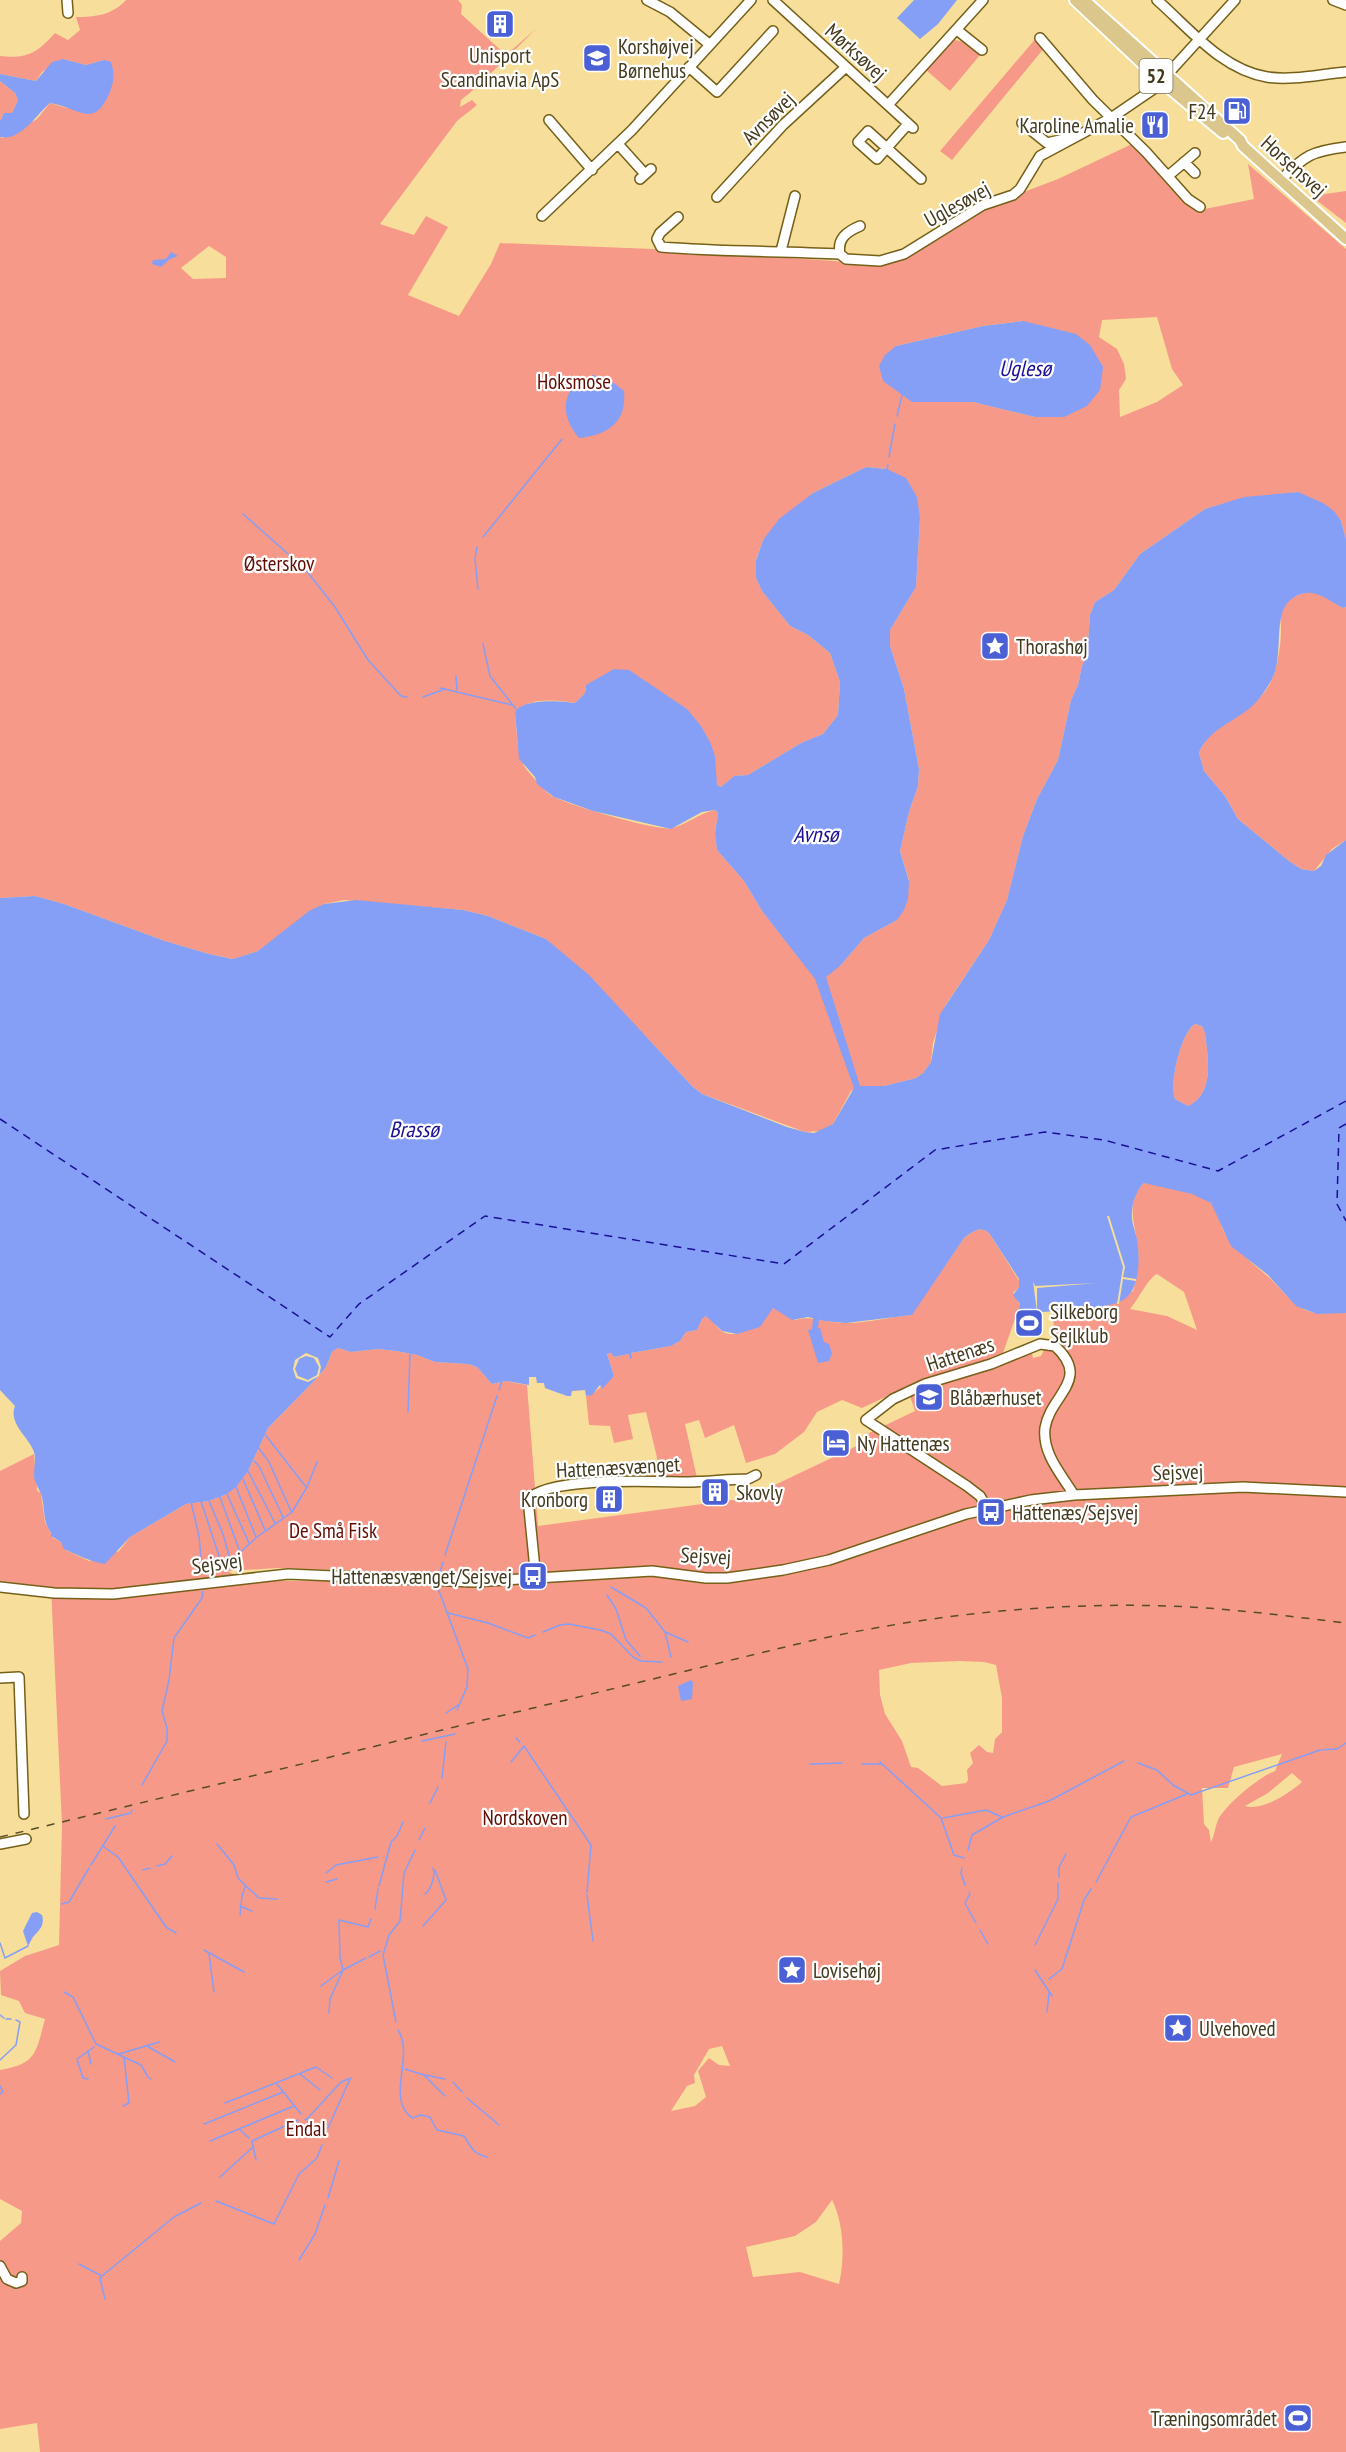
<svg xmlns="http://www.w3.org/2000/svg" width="1346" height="2452" viewBox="0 0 1346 2452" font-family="'PT Sans Narrow',sans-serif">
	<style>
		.green { fill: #f79988; fill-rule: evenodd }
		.water { fill: #859ef6; fill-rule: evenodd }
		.pier { fill: #f7df9b; fill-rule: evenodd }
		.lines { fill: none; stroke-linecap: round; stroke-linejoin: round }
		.stream { stroke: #859ef6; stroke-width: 1.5 }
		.canal { stroke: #859ef6; stroke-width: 6 }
		.ferry { stroke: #1b1095; stroke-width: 1.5; stroke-dasharray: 8 6; stroke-linecap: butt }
		.minor-casing { stroke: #756019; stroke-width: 12 }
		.major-casing { stroke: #fff; stroke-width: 14 }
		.minor { stroke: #fff; stroke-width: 9 }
		.major { stroke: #dbc78b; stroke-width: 10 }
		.rail { stroke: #564b2a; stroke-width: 1.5; stroke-dasharray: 8 8; stroke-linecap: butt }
		.labels { text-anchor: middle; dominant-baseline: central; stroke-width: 4.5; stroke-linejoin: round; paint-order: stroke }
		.shield { fill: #fff; stroke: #7b7461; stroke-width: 1.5 }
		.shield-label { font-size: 20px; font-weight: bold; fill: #43391d }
		.poi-label { font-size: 21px; fill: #43391d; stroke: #fff; text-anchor: start }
		.street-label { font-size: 21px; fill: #43391d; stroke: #fff }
		.park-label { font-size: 21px; fill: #610d04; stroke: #fff }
		.water-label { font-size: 22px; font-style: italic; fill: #1b1095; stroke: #fff }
	</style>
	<rect width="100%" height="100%" fill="#f7df9b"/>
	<path class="green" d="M126 0H458L462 5 461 14 506 55 537 28 477 87 461 100 460 107 472 100 477 105 457 121 380 224 414 235 426 216 448 227 408 295 459 316 491 264 500 243 653 249 865 263 888 261 985 207 1058 179 1132 144 1200 210 1254 199 1248 164 1346 249V539L1341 521 1298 492 1243 498 1205 509 1140 554 1114 590 1095 602 1090 615 1087 656 1082 666 1078 685 1071 700 1058 760 1037 799 1023 836 1007 900 989 940 945 1006 933 1043 931 1062 923 1073 916 1078 884 1086 860 1087 851 1091 833 1124 821 1131 805 1132 702 1094 692 1086 652 1043 546 939 488 916 463 910 344 900 324 904 258 951 234 959 209 954 165 941 64 904 35 896 0 898V137L3 138 37 119 50 103 67 108 104 60 86 65 63 59 42 72 36 81 0 74V56C27 59 37 53 55 33L68 40 80 30 76 17C96 17 112 15 126 0ZM209 246 226 257V278L193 279 181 268ZM1157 317 1172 369 1183 385 1157 402 1120 417 1119 390 1126 379 1124 364 1117 349 1099 337 1102 320ZM1023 321 1035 417 973 402H912L896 346 983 326ZM866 467 887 469 920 518 916 587 890 630V646L904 689 919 769 918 786 909 812 900 851 909 880 897 920 864 938 840 966 815 978 762 911 744 881 717 850 715 834 718 813 715 810C699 813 688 824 672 828 660 832 565 804 552 796 542 789 535 779 527 770 516 757 517 730 515 712 528 697 557 700 575 703L585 693V688L664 695 687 709 717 785 721 787 734 776 748 775 801 743 823 734 838 715 840 682 830 653 808 635 790 626 762 591 756 578V559L763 540 813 493Z
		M1037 37 1045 47 952 160 940 151Z
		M955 40 965 42 980 55 950 91 926 70Z
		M0 81 15 93 18 100 12 113H4L0 121Z
		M1346 191V223L1311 196Z
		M1307 592 1321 594 1343 608 1346 607V840L1332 849 1314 871 1301 869 1289 861 1238 819 1225 796 1204 771 1199 753C1211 721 1258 714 1272 679 1278 665 1281 644 1281 628 1281 621 1279 613 1283 606 1288 598 1298 595 1307 592Z
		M1195 1024 1202 1026 1205 1033C1208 1057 1215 1094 1188 1106L1175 1099C1169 1084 1181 1032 1195 1024Z
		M1144 1183C1157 1184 1200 1194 1210 1202 1220 1210 1219 1225 1226 1235 1236 1250 1251 1262 1265 1274 1285 1290 1293 1313 1324 1314L1346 1292V2452H40L37 2423 0 2429V2241L21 2223 22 2211 0 2199V2070C37 2064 36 2052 45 2019L25 2013 19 2001 1 1995 0 1971 25 1956 59 1945 62 1825 51 1587 0 1581V1471L34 1454 37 1490 41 1494 45 1522 53 1538 61 1542 66 1550 89 1561 119 1551 130 1537 186 1504 209 1501 227 1494 248 1471 268 1428 316 1379 326 1367 332 1352 338 1348 351 1352 378 1349 396 1351 417 1355 435 1362 468 1364 477 1367 492 1384 506 1381 527 1385 538 1526 747 1498 863 1443 867 1434 915 1411 907 1387 862 1408 842 1400 817 1412 804 1432 775 1454 746 1463 734 1425 705 1438 699 1420 685 1424 697 1478H662L646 1412 628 1415 633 1439 614 1443 610 1426 589 1425 586 1396C594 1395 605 1382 614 1376L607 1354 611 1353 614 1357 629 1354 630 1358 631 1353 671 1346 680 1341 686 1332 697 1330 702 1319 706 1316C713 1319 716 1328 723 1332 743 1341 760 1318 773 1308L795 1320C812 1315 827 1323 846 1323 867 1323 890 1317 911 1315L964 1238C972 1232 980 1225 989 1233L1020 1282 1019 1287 1013 1293 1020 1305 999 1364 1032 1353 1033 1358 1041 1356 1044 1350H1051L1054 1338 1053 1310 1105 1306 1133 1291C1137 1278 1139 1263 1138 1249 1136 1226 1124 1202 1144 1183ZM1157 1274 1184 1292 1197 1330 1167 1316 1130 1309C1138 1300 1148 1278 1157 1274ZM277 1568 372 1571 368 1581H244L228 1571ZM959 1661 984 1662 996 1665 1002 1698V1732L995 1739 993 1753 987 1752 979 1745 970 1753 973 1763 967 1770 968 1780 966 1783 942 1786 918 1768 911 1767 902 1741 885 1714 880 1695 879 1670 911 1663ZM1282 1754 1275 1771C1259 1777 1226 1804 1218 1820 1215 1827 1214 1837 1211 1842L1209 1830 1204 1824 1202 1788H1228L1234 1767ZM1292 1773 1302 1782C1288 1794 1263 1811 1245 1806L1268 1793ZM722 2046 730 2066 719 2065 709 2058 698 2071 706 2097 695 2106 671 2111 687 2086 695 2083 694 2075 709 2049ZM832 2200C844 2223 845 2259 839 2284L800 2272 753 2277 746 2247 795 2236 816 2222Z"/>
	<path class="water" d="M914 0H957L938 24 920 39 897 18Z
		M63 59 86 65 104 60 111 62C115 74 114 82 109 94 93 130 78 107 50 103 36 115 21 141 0 137V121L4 113H12L18 100 15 93 0 81V74L36 81 52 62Z
		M171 252 178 256 170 259 161 267 152 264 153 260 166 259Z
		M1023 321 1076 334 1090 345 1103 367 1100 390 1087 406 1064 417H1035L973 402H912L883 381 879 366 885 355 896 346 983 326Z
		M593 375 610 380 624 391C627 422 608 435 579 438 566 423 559 402 575 385 579 381 587 378 593 375Z
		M866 467 887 469 906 478 917 497 920 518 916 587 890 630V646L904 689 919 769 918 786 909 812 900 851 909 881 908 899 904 910 897 920 864 938 840 966 826 977 860 1086H884L916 1078 923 1073 931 1062 940 1014 989 940 1007 900 1023 836 1037 799 1058 760 1071 700 1078 685 1082 666 1087 656 1090 615 1095 602 1114 590 1140 554 1205 509 1244 497 1298 492 1323 503 1334 511 1341 521 1346 539V607L1343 608C1326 599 1312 585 1293 598 1271 611 1285 655 1272 679 1266 690 1259 700 1250 708 1233 722 1207 731 1199 753L1204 771 1225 796 1238 819 1289 861 1301 869 1314 871 1321 866 1326 855 1346 840V1313L1317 1314 1296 1306 1268 1275 1231 1246 1211 1203 1192 1194 1144 1183C1137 1189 1132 1203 1132 1212 1131 1222 1135 1230 1137 1239 1140 1258 1141 1294 1119 1302 1092 1312 1052 1311 1022 1313L1018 1311 1020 1304 1013 1295 1019 1287V1279L989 1233C980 1225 972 1232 964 1238L912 1315 846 1323 825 1321 808 1317 792 1320 773 1308 760 1327 737 1334 722 1331 706 1316 702 1319 697 1330 686 1332 680 1341 671 1346 631 1353 632 1358 630 1359 629 1354 614 1357 611 1353 607 1354 614 1376 602 1389 600 1385 592 1395 586 1396 585 1390 572 1391 571 1396H567L545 1388 544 1383H537L536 1377H529V1385L506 1381 492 1384 477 1367 468 1364 435 1362 417 1355 396 1351 378 1349 351 1352 338 1348 332 1352 326 1367 316 1379 268 1428 248 1471 236 1487 227 1494 209 1501 186 1504 130 1537 105 1564C88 1561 78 1555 64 1549L61 1542 51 1536V1533C43 1522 45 1511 42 1497 40 1490 35 1484 34 1476 34 1469 36 1458 34 1452 29 1437 8 1424 15 1406L0 1390V898L35 896 64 904 165 941 209 954 233 959 258 951 309 911 324 904 356 900 463 910 488 916 546 939 589 975 692 1086 702 1094 787 1127 805 1132 814 1133 833 1124 854 1088 815 979 762 911 744 881 717 850 715 834 718 813 715 810 702 812 671 829 593 811 554 797 537 784 535 777 519 759 515 712C524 698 561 701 575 703L585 693 586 685 614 669 629 670 687 709 701 726 710 742 715 756 717 785 721 787 734 776 748 775 801 743 823 734 838 715 840 682 830 653 808 635 790 626 762 591 756 578V560L763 540 779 519 813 493ZM1195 1024 1202 1026 1205 1033C1208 1057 1215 1094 1188 1106L1175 1099C1169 1084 1181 1032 1195 1024Z
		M820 1328 824 1342 829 1344 832 1353 829 1361 818 1363 808 1330Z
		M691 1680 693 1683 692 1699 681 1701 678 1686Z
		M37 1912 42 1915C45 1926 39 1930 33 1937 31 1940 30 1943 28 1946L23 1931 32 1913Z"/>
	<path class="pier" d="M1107 1216H1109L1125 1267 1123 1277 1136 1279V1281L1123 1279 1119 1304H1117L1123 1267Z
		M1033 1281 1035 1286 1097 1283 1037 1288V1312Z
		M306 1353 318 1358 321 1367 319 1376 308 1382 296 1378 293 1369 295 1360ZM306 1356 314 1358 319 1367 317 1375 308 1380 298 1376 295 1369 299 1359Z"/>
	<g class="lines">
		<path class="stream" d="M897 416 902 395
			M889 457 895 424
			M887 469 888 465
			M243 514 305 569 335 607 368 660 401 696 407 697
			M483 537 562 439
			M477 547 475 559 478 589
			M483 644 490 676 516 709
			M456 676 457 690
			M440 688 512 705
			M423 697 445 689
			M499 1390 502 1381
			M408 1412 410 1354
			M264 1433 306 1487
			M258 1447 269 1462 291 1511
			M254 1461 259 1466 283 1517
			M248 1471 275 1523
			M243 1479 265 1530
			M236 1487 256 1537
			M227 1494 249 1543
			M220 1497 240 1552
			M201 1501 221 1562
			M209 1501 223 1534 230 1559
			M191 1502 199 1536 202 1569 234 1558 257 1537 292 1512 307 1487 317 1462
			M445 1555 497 1396
			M439 1575 443 1562
			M439 1586V1591L468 1669 467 1687 457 1710
			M611 1587 646 1608 665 1632 688 1642
			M607 1595 616 1609 626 1640 640 1656
			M448 1613 488 1623 528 1638 535 1635
			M543 1632 560 1625 569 1624 600 1630 611 1634 633 1657 641 1661 662 1662
			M665 1632 671 1657
			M446 1713 458 1705
			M516 1738 520 1742
			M422 1741 455 1734
			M524 1746 591 1845 587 1892
			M511 1762 524 1746
			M880 1762 941 1818 954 1855 964 1858
			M1138 1763 1157 1770 1173 1785 1191 1795 1320 1750 1337 1749 1346 1743
			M810 1764 842 1763
			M862 1764H881
			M442 1778 446 1742
			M142 1785 167 1741V1728L162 1711 169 1680 174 1638 202 1598 203 1591
			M430 1803 438 1787
			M943 1818 986 1810 1002 1817
			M106 1819 131 1813 132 1810
			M419 1840 425 1828
			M217 1844 234 1865 238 1878 246 1886 259 1898 277 1899
			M103 1846 118 1857 166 1927 176 1933
			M968 1850 972 1835 1003 1817 1049 1801 1124 1761
			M91 1865 115 1826
			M157 1866 165 1864 172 1856
			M962 1868 961 1873 965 1885
			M143 1870 150 1868
			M326 1873 336 1865 378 1857
			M1059 1877V1867L1066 1854
			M326 1882 337 1879
			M1096 1882 1131 1817 1187 1794
			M379 1886 391 1842 397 1836 403 1822
			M969 1892 970 1894 965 1903 976 1923
			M425 1894C431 1890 436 1874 433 1868
			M587 1895 593 1941
			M62 1904 69 1902 89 1868
			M240 1906 252 1911
			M375 1909 378 1889
			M240 1915 242 1896 245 1887
			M423 1926 446 1900 435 1870
			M980 1930 988 1944
			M0 1943 5 1958 28 1946
			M1035 1945 1058 1899V1883
			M204 1950 244 1972
			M209 1954 214 1992
			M369 1957 380 1951
			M1035 1970 1052 1996
			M1049 1979 1062 1969 1084 1900 1091 1889
			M321 1986 343 1970 366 1958
			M64 1992 73 1997 96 2044 141 2065 148 2077 151 2079
			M1047 2012 1049 1993
			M329 2013 330 1999 343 1970 340 1957 339 1920 368 1927 371 1919
			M0 2015 4 2018
			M6 2019H11
			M396 2022 383 1955 389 1935 400 1921 404 1873 415 1850
			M398 2030C415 2057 385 2098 412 2118L421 2115 430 2117 437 2130 464 2136C472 2148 472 2153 487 2157
			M147 2046 175 2062
			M88 2051 91 2064
			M119 2054 159 2042
			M0 2060 16 2045 20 2022 16 2020
			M405 2069 424 2075 445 2096
			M300 2074 320 2090
			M425 2075 445 2079
			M88 2079 83 2078 77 2059 94 2047
			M453 2082 462 2092
			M277 2084 301 2114
			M0 2086 3 2092 0 2094
			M467 2098 499 2125
			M225 2103 316 2067 332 2078
			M123 2106 129 2103 124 2057
			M305 2119 306 2120 341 2082 351 2078
			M204 2124 283 2092
			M328 2128 350 2079
			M239 2129 249 2138
			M210 2141 294 2106
			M256 2160 252 2141 298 2120
			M220 2177 253 2147
			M328 2198 339 2161
			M216 2201 274 2224 299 2174 317 2158 322 2145
			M299 2260 315 2234 325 2205
			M79 2264 102 2276
			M105 2299 100 2279 102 2276 174 2217 201 2203"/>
		<path class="canal" d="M815 1329 816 1319"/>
		<path class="ferry" d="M0 1119 330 1337 359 1304 485 1216 784 1264 935 1150 1045 1132 1104 1140 1218 1171 1346 1101
			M1346 1124 1339 1128 1337 1204 1346 1221"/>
		<g class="minor-casing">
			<path id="minor" d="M67 0 68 13
				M647 0 670 12 709 44
				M773 0 913 128
				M1157 0C1189 28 1222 70 1267 77 1292 81 1321 74 1346 72
				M1333 0 1346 5
				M957 30 982 50
				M1040 38 1093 100 1146 152 1188 199 1200 207
				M689 67 717 92 773 31
				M888 105 983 0
				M549 120 592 170
				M1022 123 1047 143 1069 138
				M908 124 877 159 858 142 868 131 921 179
				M618 144 645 174
				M1184 162 1195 173
				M1168 176 1195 153
				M640 179 651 169
				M1281 180C1304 155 1313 151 1346 147
				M717 197 783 125 846 67
				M542 216 632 130 751 0
				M678 217 660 233 657 239 661 247C721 252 780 251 840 254
				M860 226C846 232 837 239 840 254L846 259 880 261 904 254 983 205 1013 195 1020 189 1040 156 1111 118 1155 88 1235 0
				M781 251 795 196
				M987 1508 980 1496 967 1486 866 1420 893 1399 925 1384 991 1364 1040 1344 1055 1346C1092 1380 1050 1395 1045 1428 1042 1454 1062 1475 1074 1495
				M536 1579 529 1509V1499C548 1476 656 1482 688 1482 707 1482 728 1479 748 1479L756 1475
				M0 1587 54 1593 113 1594 288 1574 473 1582 652 1571 706 1578H727L783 1570 829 1560 966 1514 1031 1500 1074 1495 1243 1487 1346 1492
				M0 1678 19 1677 24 1814
				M0 1844 26 1839
				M0 2266 7 2279 16 2283 22 2281V2277"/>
		</g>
		<g class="major-casing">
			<path id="major" d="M1075 0 1162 82 1223 133
				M1084 0 1240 140 1243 146 1346 239"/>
		</g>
		<use href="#minor" class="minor"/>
		<use href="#major" class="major"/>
		<path class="rail" d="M0 1837 810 1641C928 1615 1048 1602 1169 1606 1228 1608 1287 1616 1346 1623"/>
	</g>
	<defs>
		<g id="building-square" transform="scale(1.5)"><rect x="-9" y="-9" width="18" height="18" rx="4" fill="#4a60d4" stroke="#fff"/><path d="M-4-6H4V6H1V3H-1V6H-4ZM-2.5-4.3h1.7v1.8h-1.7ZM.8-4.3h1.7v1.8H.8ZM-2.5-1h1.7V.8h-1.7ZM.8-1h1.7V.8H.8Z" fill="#fff"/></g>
		<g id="school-square" transform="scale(1.5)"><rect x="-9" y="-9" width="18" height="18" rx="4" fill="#4a60d4" stroke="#fff"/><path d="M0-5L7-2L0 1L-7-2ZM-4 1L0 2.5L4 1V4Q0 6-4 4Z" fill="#fff"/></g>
		<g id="fuel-square" transform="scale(1.5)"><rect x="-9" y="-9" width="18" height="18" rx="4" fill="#4a60d4" stroke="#fff"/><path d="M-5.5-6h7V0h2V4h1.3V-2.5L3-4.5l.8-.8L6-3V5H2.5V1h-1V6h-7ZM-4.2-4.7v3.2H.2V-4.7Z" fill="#fff"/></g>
		<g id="restaurant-square" transform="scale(1.5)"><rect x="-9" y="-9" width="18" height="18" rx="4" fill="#4a60d4" stroke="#fff"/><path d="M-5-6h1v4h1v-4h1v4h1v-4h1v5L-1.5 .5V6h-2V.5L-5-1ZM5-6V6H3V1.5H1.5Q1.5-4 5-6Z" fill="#fff"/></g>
		<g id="sight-square" transform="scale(1.5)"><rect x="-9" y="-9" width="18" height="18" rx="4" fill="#4a60d4" stroke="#fff"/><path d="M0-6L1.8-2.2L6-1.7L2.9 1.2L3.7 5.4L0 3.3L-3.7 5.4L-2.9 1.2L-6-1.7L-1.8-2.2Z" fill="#fff"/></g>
		<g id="stadium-square" transform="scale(1.5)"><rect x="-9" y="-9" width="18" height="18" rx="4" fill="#4a60d4" stroke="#fff"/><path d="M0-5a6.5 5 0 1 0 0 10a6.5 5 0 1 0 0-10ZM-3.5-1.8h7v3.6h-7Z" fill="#fff"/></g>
		<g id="hotel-square" transform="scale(1.5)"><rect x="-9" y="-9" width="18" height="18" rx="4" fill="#4a60d4" stroke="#fff"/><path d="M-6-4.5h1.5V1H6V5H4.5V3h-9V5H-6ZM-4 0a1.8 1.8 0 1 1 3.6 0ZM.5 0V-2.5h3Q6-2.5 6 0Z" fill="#fff"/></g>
		<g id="bus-square" transform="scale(1.5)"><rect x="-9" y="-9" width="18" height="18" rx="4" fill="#4a60d4" stroke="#fff"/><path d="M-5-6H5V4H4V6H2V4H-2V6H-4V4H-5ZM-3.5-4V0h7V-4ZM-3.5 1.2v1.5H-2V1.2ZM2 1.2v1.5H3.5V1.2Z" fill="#fff"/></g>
	</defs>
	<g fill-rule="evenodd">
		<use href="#building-square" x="500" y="24"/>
		<use href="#school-square" x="597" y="58"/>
		<use href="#fuel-square" x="1237" y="111"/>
		<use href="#restaurant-square" x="1155" y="125"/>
		<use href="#sight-square" x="995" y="646"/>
		<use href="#stadium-square" x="1029" y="1323"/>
		<use href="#school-square" x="929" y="1397"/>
		<use href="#hotel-square" x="836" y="1443"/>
		<use href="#building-square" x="715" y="1492"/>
		<use href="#building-square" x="609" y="1499"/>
		<use href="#bus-square" x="991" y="1512"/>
		<use href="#bus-square" x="533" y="1576"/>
		<use href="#sight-square" x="792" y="1970"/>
		<use href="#sight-square" x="1178" y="2028"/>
		<use href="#stadium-square" x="1298" y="2418"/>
	</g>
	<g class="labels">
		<rect class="shield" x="1139.5" y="59" width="33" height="34" rx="4.5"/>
		<g class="shield-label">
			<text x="1156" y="76">52</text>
		</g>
		<g class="poi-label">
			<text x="618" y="46">Korshøjvej<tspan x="618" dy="24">Børnehus</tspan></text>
			<text x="500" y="55" text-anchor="middle">Unisport<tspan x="500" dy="24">Scandinavia ApS</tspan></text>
			<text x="1216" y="111" text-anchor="end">F24</text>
			<text x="1134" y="125" text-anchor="end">Karoline Amalie</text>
			<text x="1016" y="646">Thorashøj</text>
			<text x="1050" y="1311">Silkeborg<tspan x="1050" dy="24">Sejlklub</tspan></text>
			<text x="950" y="1397">Blåbærhuset</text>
			<text x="857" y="1443">Ny Hattenæs</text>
			<text x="736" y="1492">Skovly</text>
			<text x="588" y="1499" text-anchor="end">Kronborg</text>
			<text x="1012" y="1512">Hattenæs/Sejsvej</text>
			<text x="512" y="1576" text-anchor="end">Hattenæsvænget/Sejsvej</text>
			<text x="813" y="1970">Lovisehøj</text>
			<text x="1199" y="2028">Ulvehoved</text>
			<text x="1277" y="2418" text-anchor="end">Træningsområdet</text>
		</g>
		<g class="street-label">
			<text transform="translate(856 52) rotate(42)">Mørksøvej</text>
			<text transform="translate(768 118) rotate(-45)">Avnsøvej</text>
			<text transform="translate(1294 166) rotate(42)">Horsensvej</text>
			<text transform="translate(957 204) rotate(-29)">Uglesøvej</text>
			<text transform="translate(960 1354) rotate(-18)">Hattenæs</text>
			<text transform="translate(618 1467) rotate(-3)">Hattenæsvænget</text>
			<text transform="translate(1178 1472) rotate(-2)">Sejsvej</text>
			<text transform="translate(706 1556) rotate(3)">Sejsvej</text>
			<text transform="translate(217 1563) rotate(-8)">Sejsvej</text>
		</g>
		<g class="park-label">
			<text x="574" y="381">Hoksmose</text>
			<text x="279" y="563">Østerskov</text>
			<text x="333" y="1530">De Små Fisk</text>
			<text x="525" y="1817">Nordskoven</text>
			<text x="306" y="2128">Endal</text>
		</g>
		<g class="water-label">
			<text x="1025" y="368">Uglesø</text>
			<text x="816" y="834">Avnsø</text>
			<text x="414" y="1129">Brassø</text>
		</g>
	</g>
</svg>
